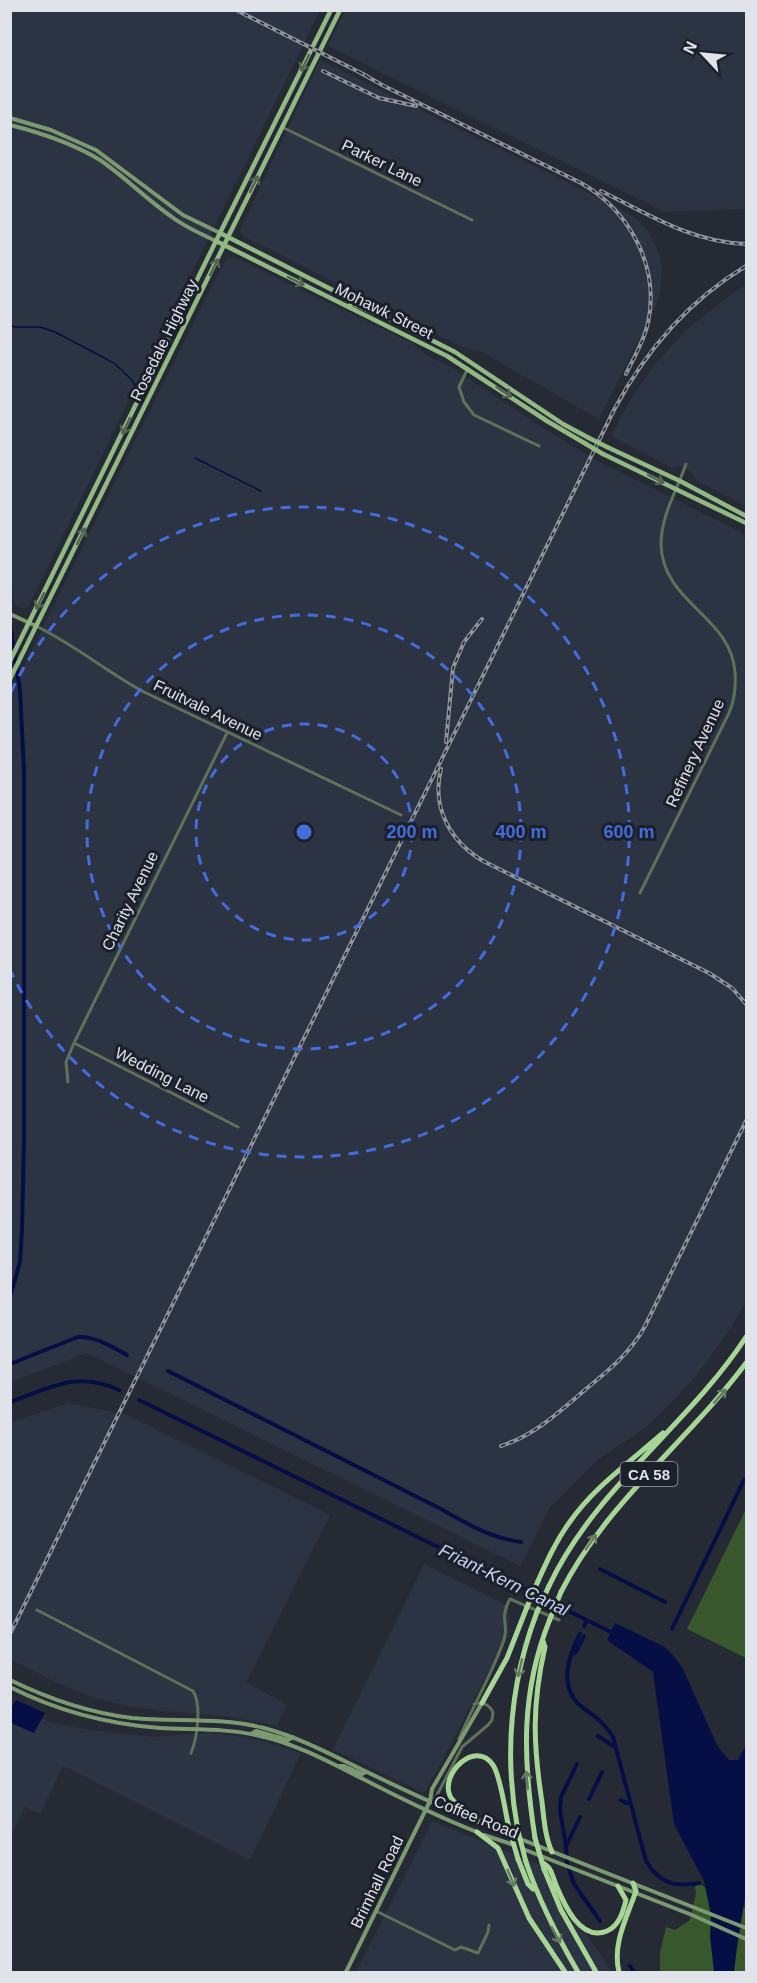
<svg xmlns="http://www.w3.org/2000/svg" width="757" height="1983" viewBox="0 0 757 1983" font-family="Helvetica,sans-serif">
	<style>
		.built { fill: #2c3342 }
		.green { fill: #38572c }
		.water { fill: #060f45 }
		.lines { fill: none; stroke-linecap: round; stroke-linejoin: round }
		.stream { stroke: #060f45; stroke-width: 1.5 }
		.canal { stroke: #060f45; stroke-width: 4 }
		.street { stroke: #5f7158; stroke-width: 3 }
		.secondary { stroke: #7c9a71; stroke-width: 4 }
		.primary { stroke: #92b984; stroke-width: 4.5 }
		.highway { stroke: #a6d595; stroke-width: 5 }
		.rail-casing { stroke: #8f939c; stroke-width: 4 }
		.rail { stroke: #1c202a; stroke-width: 1.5; stroke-dasharray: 4.5; stroke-linecap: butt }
		.primary-bridge { stroke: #92b984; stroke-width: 4.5 }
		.highway-bridge { stroke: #a6d595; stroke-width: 5 }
		.oneway { stroke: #516552 }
		.oneway2 { stroke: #617a60 }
		.ring { fill: none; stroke: #446cdc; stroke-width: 3; stroke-dasharray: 10 8 }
		.labels { text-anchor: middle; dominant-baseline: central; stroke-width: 6; stroke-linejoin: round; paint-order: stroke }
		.shield { fill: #1c202a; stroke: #a5a8b0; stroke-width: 1.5 }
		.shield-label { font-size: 15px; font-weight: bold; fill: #e0e3ea }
		.street-label { font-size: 16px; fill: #e0e3ea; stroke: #1c202a }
		.water-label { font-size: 18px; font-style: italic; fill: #c3d2f6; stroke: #1c202a }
		.centre { fill: #446cdc; stroke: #1c202a; stroke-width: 3 }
		.ring-label { font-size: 18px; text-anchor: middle; font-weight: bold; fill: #446cdc; stroke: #1c202a; stroke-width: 6; stroke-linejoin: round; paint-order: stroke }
	</style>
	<rect width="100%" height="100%" fill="#252a34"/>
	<path class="built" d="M10 11H320L28 607 22 608 15 605 10 573Z
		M345 11H746V209L665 212 328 46Z
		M320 60 621 209 639 221 649 233 658 251 662 265 660 293 655 308 599 419 482 352 462 347 243 236 240 230Z
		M234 257 412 343 428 356 451 367 545 429 603 464 741 532 746 541V1302L730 1329 697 1375 648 1426 600 1458 550 1507 520 1566 87 1353 11 1382 10 1017H12V969L10 968 11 692 212 285 227 259Z
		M746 285V506L695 480 692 473 679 465 672 468 611 436 629 402 654 365 685 331 729 296Z
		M68 1403 125 1414 330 1515 246 1682 287 1705 277 1726 225 1716 161 1711 127 1706 93 1697 64 1686 11 1660 10 1423Z
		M424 1564 509 1606V1633L426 1791 422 1792 333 1749Z
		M11 1706 53 1723 90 1730 152 1737 205 1733 223 1734 258 1740 301 1753 250 1860 63 1766 40 1814 25 1807 11 1837Z
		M432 1821 548 1868 551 1880 558 1894 610 1968 611 1972H356Z"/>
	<path class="green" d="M746 1509V1658L687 1629Z
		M699 1884 745 1908 746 1900V1972H660V1953L666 1927 675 1930 690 1920 696 1894 695 1887Z"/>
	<path class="water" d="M615 1623 663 1646 672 1654 682 1667 717 1745 729 1760H738L746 1745V1891L737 1947 734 1972H714L710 1936 711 1915 704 1881 674 1824 653 1672 607 1640Z
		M16 1700 45 1713 34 1733 11 1723V1708Z"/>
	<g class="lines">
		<path class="stream" d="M10 325 14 327H40L55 332 114 363 131 379 138 390
			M195 458 261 491"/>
		<path class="canal" d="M10 624 20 690 24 772V1140L22 1229 20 1262 10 1297
			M10 1364 78 1337C95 1336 112 1347 127 1355
			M168 1371 441 1509C467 1524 491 1538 521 1542
			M139 1400 613 1633
			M10 1402C50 1388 78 1370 119 1390
			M600 1569 665 1602
			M584 1626 587 1620
			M672 1629 744 1480
			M580 1634C568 1657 558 1688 582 1707 595 1717 605 1723 613 1737L646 1861C660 1884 674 1887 699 1883
			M572 1654 576 1652 584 1636
			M598 1736 615 1747
			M577 1764 561 1797 560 1810 566 1846 567 1863 574 1884 600 1921
			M589 1799 602 1772
			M621 1800 626 1803 630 1802
			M566 1846 580 1817
			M630 1966 634 1972"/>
		<path class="street" d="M282 127 472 220
			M468 368 459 387 464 402 474 415 539 446
			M36 626C75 645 107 672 144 692L401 815
			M640 893 729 713C735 700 736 687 735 672 731 616 662 603 661 544 661 516 677 490 686 464
			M74 1043 238 1127
			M68 1082 66 1062 74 1043 227 733
			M10 1598V1608
			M37 1610 193 1691C202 1705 197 1739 191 1753
			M459 1739C473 1706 492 1674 504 1640 509 1625 499 1618 510 1599L559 1620
			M430 1801 436 1797 462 1747 488 1725 492 1720 493 1713C490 1704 483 1702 474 1704
			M376 1911 455 1950 461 1947 478 1953 488 1932 489 1925"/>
		<path class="secondary" d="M10 118 51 130 96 150 183 215 220 233
			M10 125C42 133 72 143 100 160 125 177 146 199 172 217 185 227 201 234 216 241
			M10 614 36 626
			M10 1680C49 1699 90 1713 132 1718 176 1722 221 1717 264 1728 301 1738 332 1755 365 1771 402 1789 440 1807 478 1822
			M10 1687C57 1711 108 1724 160 1728 193 1730 227 1728 260 1736 297 1744 331 1763 365 1780 402 1799 438 1817 477 1832
			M251 1734 256 1731 288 1740 293 1737
			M338 1766H344L362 1774 366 1772
			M485 1825 746 1928
			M484 1835 514 1845
			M523 1849 692 1915 746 1939
			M346 1972 430 1801 432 1789 482 1703"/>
		<path class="primary" d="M220 233 455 352 563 424 589 438
			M216 241 447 356 547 421 586 444
			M349 307 351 303 374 313
			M607 447 680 481 746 516
			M603 454 746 523
			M10 661 216 241 331 10
			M10 679 340 10"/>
		<path class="highway" d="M538 1581C547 1561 556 1541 569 1523 593 1488 631 1461 663 1433
			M549 1586C595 1488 688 1426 746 1337
			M561 1592C606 1503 687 1442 746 1363
			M543 1641 545 1647C532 1704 533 1744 542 1802 544 1819 545 1837 552 1852
			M482 1703 507 1658 527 1607
			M486 1825C477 1819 455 1806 450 1796 440 1774 475 1739 493 1765 501 1777 505 1812 509 1828
			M518 1831C504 1757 510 1683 537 1612
			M477 1832 498 1848 529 1918 565 1972
			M535 1838C523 1760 520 1693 550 1619
			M518 1859 528 1884 533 1889
			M526 1862C539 1901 557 1936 578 1972
			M542 1862C544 1864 547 1865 549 1868 552 1872 554 1880 556 1885 564 1904 580 1942 607 1931 619 1926 623 1912 626 1900L618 1886
			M544 1869 561 1910 596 1972
			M619 1972C612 1944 627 1917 636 1891L633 1883"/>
		<g class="rail-casing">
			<path id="rail" d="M236 10 367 76
				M323 71 379 98 416 106
				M359 72 384 86 581 183C630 211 660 267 648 323 644 341 634 357 626 374
				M601 191C648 214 693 243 746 244
				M446 742 453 668 464 642 482 619
				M441 769C431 808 451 843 485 862L709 973 732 988 746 1004
				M501 1446C535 1435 559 1412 586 1389 608 1371 630 1353 644 1328L746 1121
				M10 1634 614 410C646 350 688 301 746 266"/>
		</g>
		<use href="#rail" class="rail"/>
		<path class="primary-bridge" d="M589 438 607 447
			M586 444 603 454"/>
		<path class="highway-bridge" d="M527 1607 538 1581
			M537 1612 549 1586
			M550 1619 561 1592
			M509 1828 518 1859
			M518 1831 526 1862
			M535 1838 544 1869"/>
	</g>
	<defs><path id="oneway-shaft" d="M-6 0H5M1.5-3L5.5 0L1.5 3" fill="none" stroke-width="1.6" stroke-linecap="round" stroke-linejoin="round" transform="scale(1.5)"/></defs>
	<g class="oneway">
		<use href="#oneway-shaft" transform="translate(305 63) rotate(116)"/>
		<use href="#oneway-shaft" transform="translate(254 184) rotate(-64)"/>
		<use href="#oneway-shaft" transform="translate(214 267) rotate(-64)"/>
		<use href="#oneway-shaft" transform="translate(296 281) rotate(26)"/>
		<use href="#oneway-shaft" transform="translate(504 392) rotate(34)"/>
		<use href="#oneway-shaft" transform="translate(126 426) rotate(116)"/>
		<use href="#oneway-shaft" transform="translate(656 479) rotate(27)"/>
		<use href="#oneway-shaft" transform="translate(81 536) rotate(-64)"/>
		<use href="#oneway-shaft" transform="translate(40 601) rotate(116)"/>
	</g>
	<g class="oneway2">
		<use href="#oneway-shaft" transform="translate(720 1396) rotate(-49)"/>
		<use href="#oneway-shaft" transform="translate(591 1542) rotate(-55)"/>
		<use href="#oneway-shaft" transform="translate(520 1668) rotate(103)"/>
		<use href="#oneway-shaft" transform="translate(527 1780) rotate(-95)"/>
		<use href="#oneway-shaft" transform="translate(511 1878) rotate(67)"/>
		<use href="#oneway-shaft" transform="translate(556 1935) rotate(61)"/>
	</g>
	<g class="ring">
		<circle cx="304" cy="832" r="108"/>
		<circle cx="304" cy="832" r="217"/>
		<path d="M11 692A325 325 0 1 1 11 972"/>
	</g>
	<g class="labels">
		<rect class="shield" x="620.5" y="1462" width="57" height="24" rx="4.5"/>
		<g class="shield-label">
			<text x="649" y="1474">CA 58</text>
		</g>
		<g class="street-label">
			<text transform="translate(382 163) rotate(26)">Parker Lane</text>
			<text transform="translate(384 311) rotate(26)">Mohawk Street</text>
			<text transform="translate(164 340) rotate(-64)">Rosedale Highway</text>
			<text transform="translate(208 710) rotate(26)">Fruitvale Avenue</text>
			<text transform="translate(695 753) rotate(-65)">Refinery Avenue</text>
			<text transform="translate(130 901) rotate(-64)">Charity Avenue</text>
			<text transform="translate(162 1075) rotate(27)">Wedding Lane</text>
			<text transform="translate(476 1817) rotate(22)">Coffee Road</text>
			<text transform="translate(377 1882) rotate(-64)">Brimhall Road</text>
		</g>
		<g class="water-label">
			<text transform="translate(504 1580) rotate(26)">Friant-Kern Canal</text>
		</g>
	</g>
	<circle cx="304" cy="832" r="9" class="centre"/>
	<g class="ring-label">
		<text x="412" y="838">200 m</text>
		<text x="521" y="838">400 m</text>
		<text x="629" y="838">600 m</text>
	</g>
	<rect width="757" height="1983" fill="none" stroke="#e0e3ea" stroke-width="24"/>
	<g transform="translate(703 54) rotate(296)" stroke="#1c202a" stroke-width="4.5" paint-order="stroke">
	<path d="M0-4.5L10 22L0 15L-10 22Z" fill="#e0e3ea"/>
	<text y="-9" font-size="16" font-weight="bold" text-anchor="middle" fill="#e0e3ea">N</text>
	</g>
</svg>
